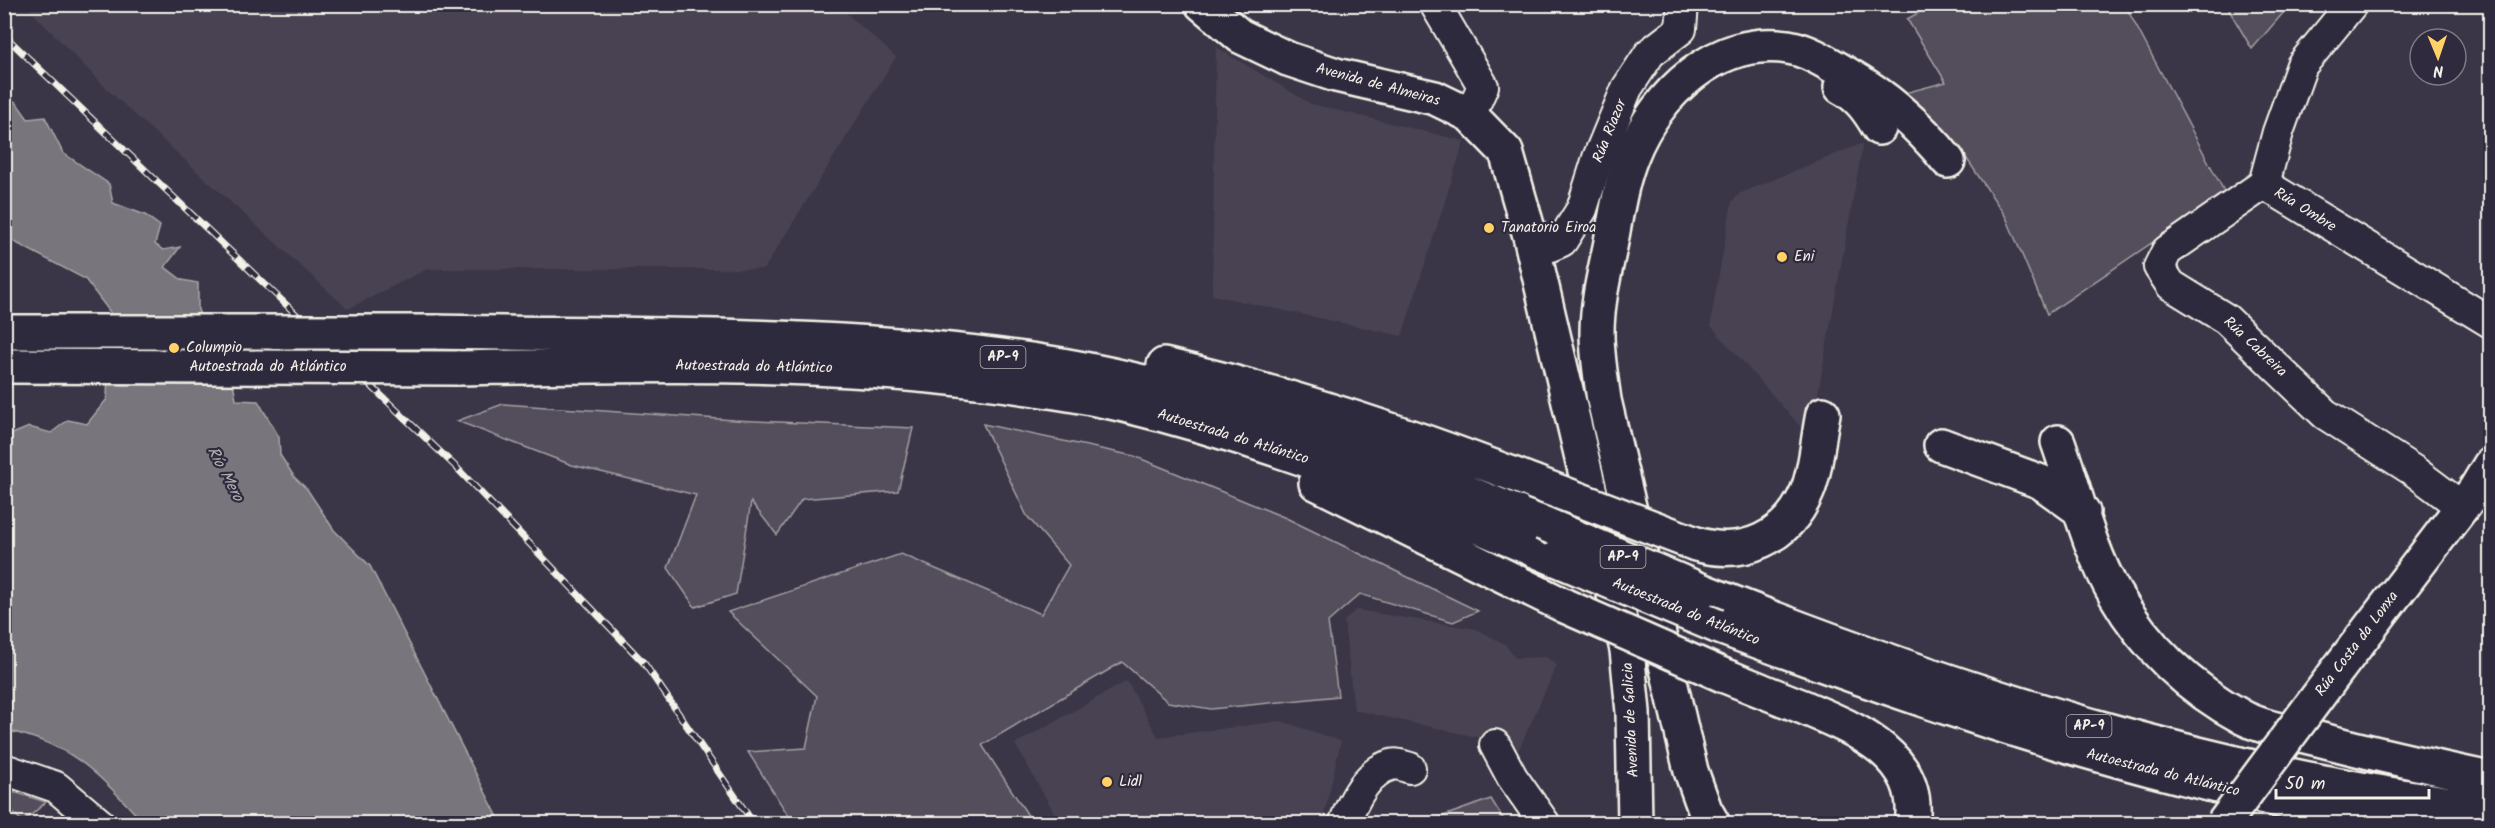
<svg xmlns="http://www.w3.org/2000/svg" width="2495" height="828" viewBox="0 0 2495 828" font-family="Kalam,sans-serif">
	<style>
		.built { fill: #484352 }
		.green { fill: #534e5c; stroke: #a4a0a2; stroke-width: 1.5 }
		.water { fill: #78747b; stroke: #aaa6a7; stroke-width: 1.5 }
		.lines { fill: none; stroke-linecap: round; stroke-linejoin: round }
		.minor-casing { stroke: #f4f1e8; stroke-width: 34 }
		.major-casing { stroke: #f4f1e8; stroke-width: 38 }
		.highway-casing { stroke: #f4f1e8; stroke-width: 38 }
		.minor { stroke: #2f2a3d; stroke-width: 30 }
		.major { stroke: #2f2a3d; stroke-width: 33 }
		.highway { stroke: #2f2a3d; stroke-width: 33 }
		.rail-casing { stroke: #f4f1e8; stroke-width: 7 }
		.rail { stroke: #2f2a3d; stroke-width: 4.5; stroke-dasharray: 14; stroke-linecap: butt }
		.major-bridge-casing { stroke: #f4f1e8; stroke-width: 38; stroke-linecap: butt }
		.highway-bridge-casing { stroke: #f4f1e8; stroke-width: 38; stroke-linecap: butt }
		.major-bridge { stroke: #2f2a3d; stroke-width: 33 }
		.highway-bridge { stroke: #2f2a3d; stroke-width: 33 }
		.poi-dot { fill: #ffd166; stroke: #2f2a3d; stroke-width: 2 }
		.labels { text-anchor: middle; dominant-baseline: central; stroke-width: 4.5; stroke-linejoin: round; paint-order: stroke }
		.shield { fill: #2f2a3d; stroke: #b9b5b5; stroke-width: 1.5 }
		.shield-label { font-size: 14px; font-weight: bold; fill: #f4f1e8 }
		.street-label { font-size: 15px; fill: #f4f1e8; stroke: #2f2a3d }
		.poi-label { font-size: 15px; fill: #f4f1e8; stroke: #2f2a3d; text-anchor: start }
		.water-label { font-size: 16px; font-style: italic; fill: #b6b2b2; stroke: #2f2a3d }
	</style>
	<rect width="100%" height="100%" fill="#3b3647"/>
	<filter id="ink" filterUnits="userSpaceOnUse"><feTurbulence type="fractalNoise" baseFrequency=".0167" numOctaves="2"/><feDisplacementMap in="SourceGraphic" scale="12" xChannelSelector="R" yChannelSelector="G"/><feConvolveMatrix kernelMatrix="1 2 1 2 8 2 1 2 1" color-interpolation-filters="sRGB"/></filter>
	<g filter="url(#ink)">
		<path class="built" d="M25 5H837L896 57 764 269H427L348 309 109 91Z
			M1216 47 1311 104 1464 141 1402 336 1212 295Z
			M1863 143 1809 443 1800 426 1711 326 1712 313 1732 202 1739 194Z
			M1356 610 1476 629 1505 644 1515 658 1546 657 1557 665 1518 751 1504 735 1486 743 1477 737 1354 710 1344 621Z
			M1127 681 1158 737 1281 721 1341 741 1322 823H1060L1015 744Z"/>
		<path class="green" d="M1933 5H2125L2225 193 2047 314 2006 217 1957 144 1897 95 1946 82 1907 19Z
			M2226 5H2290L2252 49Z
			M503 404 734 420 913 428 898 491 802 499 777 535 751 502 736 594 695 607 668 568 696 495 572 465 457 421Z
			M983 424 1134 456 1286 518 1478 611 1453 622 1360 594 1328 622 1338 696 1211 709 1168 702 1122 662 982 745 1033 823H793L748 752 806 748 817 696 728 612 901 554 1041 614 1069 565 1027 516Z
			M5 792 17 793 46 802 23 822 5 805Z
			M1491 799 1506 823H1424Z"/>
		<path class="water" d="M5 98 16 102 28 119 45 117 63 153 109 184 113 203 145 215 160 226 155 244 163 250 180 247 165 267 182 280 198 283V310L233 381 236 400 258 401 279 437 280 455 295 478 307 489 334 530 370 566 501 823H144C97 773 75 745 5 730V437L29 427 51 433 68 420 87 424 107 399 110 312 85 279 5 237Z"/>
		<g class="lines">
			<g class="minor-casing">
				<path id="minor" d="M1435 4 1483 86 1470 115
					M2352 4 2302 65 2278 132 2264 184 2490 322
					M2264 184 2167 251 2159 267 2171 285 2226 319 2325 414 2414 471 2462 507
					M1534 253 1562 241 1582 209 1598 158 1627 88 1650 53 1681 29 1683 4
					M1495 745 1512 777 1545 824
					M4 769 56 787 100 824
					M1344 824C1352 803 1367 771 1391 765 1396 763 1404 766 1410 768"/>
			</g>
			<g class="major-casing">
				<path id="major" d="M1202 4 1240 36 1288 59 1336 75 1435 98 1470 115 1506 152 1530 236 1627 650 1633 712 1635 824
					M2339 668 2475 490 2490 465"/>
			</g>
			<g class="highway-casing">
				<path id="highway" d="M1841 87C1859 96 1869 111 1879 128
					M437 332C645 336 856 330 1062 365 1229 394 1387 459 1542 523
					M1164 365C1290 394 1413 435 1533 482
					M457 368C633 365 809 360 984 382 1031 388 1078 394 1124 405 1273 441 1415 499 1556 559
					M2058 442C2075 490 2089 550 2115 594 2146 648 2190 689 2244 718 2266 729 2294 733 2318 739 2375 754 2433 767 2490 779
					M1941 445 2041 482 2083 512
					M1316 483 1565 606
					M1696 544C1744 558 1787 538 1807 492 1816 471 1818 437 1823 414
					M1703 591C1957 692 2218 775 2490 809
					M1717 626C1944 711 2164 785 2404 824
					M1725 676C1751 686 1777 697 1803 707 1853 728 1923 755 1912 824
					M1713 824 1705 810 1691 771 1604 400C1601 378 1597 356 1597 333 1597 304 1604 275 1610 247 1616 217 1620 184 1632 155 1656 94 1717 36 1788 47 1808 50 1828 63 1845 73 1886 96 1919 125 1948 161"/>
			</g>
			<use href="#minor" class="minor"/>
			<use href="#major" class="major"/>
			<use href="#highway" class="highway"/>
			<g class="rail-casing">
				<path id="rail" d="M4 35 456 467 644 663 754 824"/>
			</g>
			<use href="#rail" class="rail"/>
			<g class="major-bridge-casing">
				<path id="major-bridge" d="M2223 824 2339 668"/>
			</g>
			<g class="highway-bridge-casing">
				<path id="highway-bridge" d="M4 332H437
					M4 366 457 368
					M1533 482 1696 544
					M1542 523 1703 591
					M1556 559 1717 626
					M1565 606 1725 676"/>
			</g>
			<use href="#major-bridge" class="major-bridge"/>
			<use href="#highway-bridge" class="highway-bridge"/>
		</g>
	</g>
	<g class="poi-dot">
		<circle cx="1489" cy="228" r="6"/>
		<circle cx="1782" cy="257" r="6"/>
		<circle cx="174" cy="348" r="6"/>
		<circle cx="1107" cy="782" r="6"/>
	</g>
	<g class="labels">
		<g class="shield">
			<rect x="980.5" y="346" width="45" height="22" rx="4.5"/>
			<rect x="1600.5" y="546" width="45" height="22" rx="4.5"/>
			<rect x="2066.5" y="715" width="45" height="22" rx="4.5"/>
		</g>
		<g class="shield-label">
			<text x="1003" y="357">AP-9</text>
			<text x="1623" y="557">AP-9</text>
			<text x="2089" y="726">AP-9</text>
		</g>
		<g class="street-label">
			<text transform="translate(1378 85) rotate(15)">Avenida de Almeiras</text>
			<text transform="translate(1610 131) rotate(-68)">Rúa Riazor</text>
			<text transform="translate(2305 210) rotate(32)">Rúa Ombre</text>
			<text transform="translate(2255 347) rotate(43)">Rúa Cabreira</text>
			<text x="268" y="367">Autoestrada do Atlántico</text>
			<text transform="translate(754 367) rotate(1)">Autoestrada do Atlántico</text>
			<text transform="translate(1233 437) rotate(17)">Autoestrada do Atlántico</text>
			<text transform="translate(1686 612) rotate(22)">Autoestrada do Atlántico</text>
			<text transform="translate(2357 644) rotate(-53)">Rúa Costa da Lonxa</text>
			<text transform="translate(1631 720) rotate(-93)">Avenida de Galicia</text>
			<text transform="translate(2163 773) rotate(14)">Autoestrada do Atlántico</text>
		</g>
		<g class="poi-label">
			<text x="1501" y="228">Tanatorio Eiroa</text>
			<text x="1794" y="257">Eni</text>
			<text x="186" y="348">Columpio</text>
			<text x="1119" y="782">Lidl</text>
		</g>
		<g class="water-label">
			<text transform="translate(225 474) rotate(62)">Río Mero</text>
		</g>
	</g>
	<rect width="2495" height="828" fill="none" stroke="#2f2a3d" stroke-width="24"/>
	<rect x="12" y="12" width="2471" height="804" fill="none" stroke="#f4f1e8" stroke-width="2" filter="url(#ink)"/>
	<g transform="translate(2438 57) rotate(178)"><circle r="28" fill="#2f2a3d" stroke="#7e7a81" stroke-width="1.5"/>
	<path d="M0-4.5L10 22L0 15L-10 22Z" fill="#ffd166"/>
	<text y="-9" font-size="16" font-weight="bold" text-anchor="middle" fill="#f4f1e8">N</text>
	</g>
	<path d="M2276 789v9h153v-9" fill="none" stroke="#f4f1e8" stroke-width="3"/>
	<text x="2285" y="789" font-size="18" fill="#f4f1e8" stroke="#2f2a3d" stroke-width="4.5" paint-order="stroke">50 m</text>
</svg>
